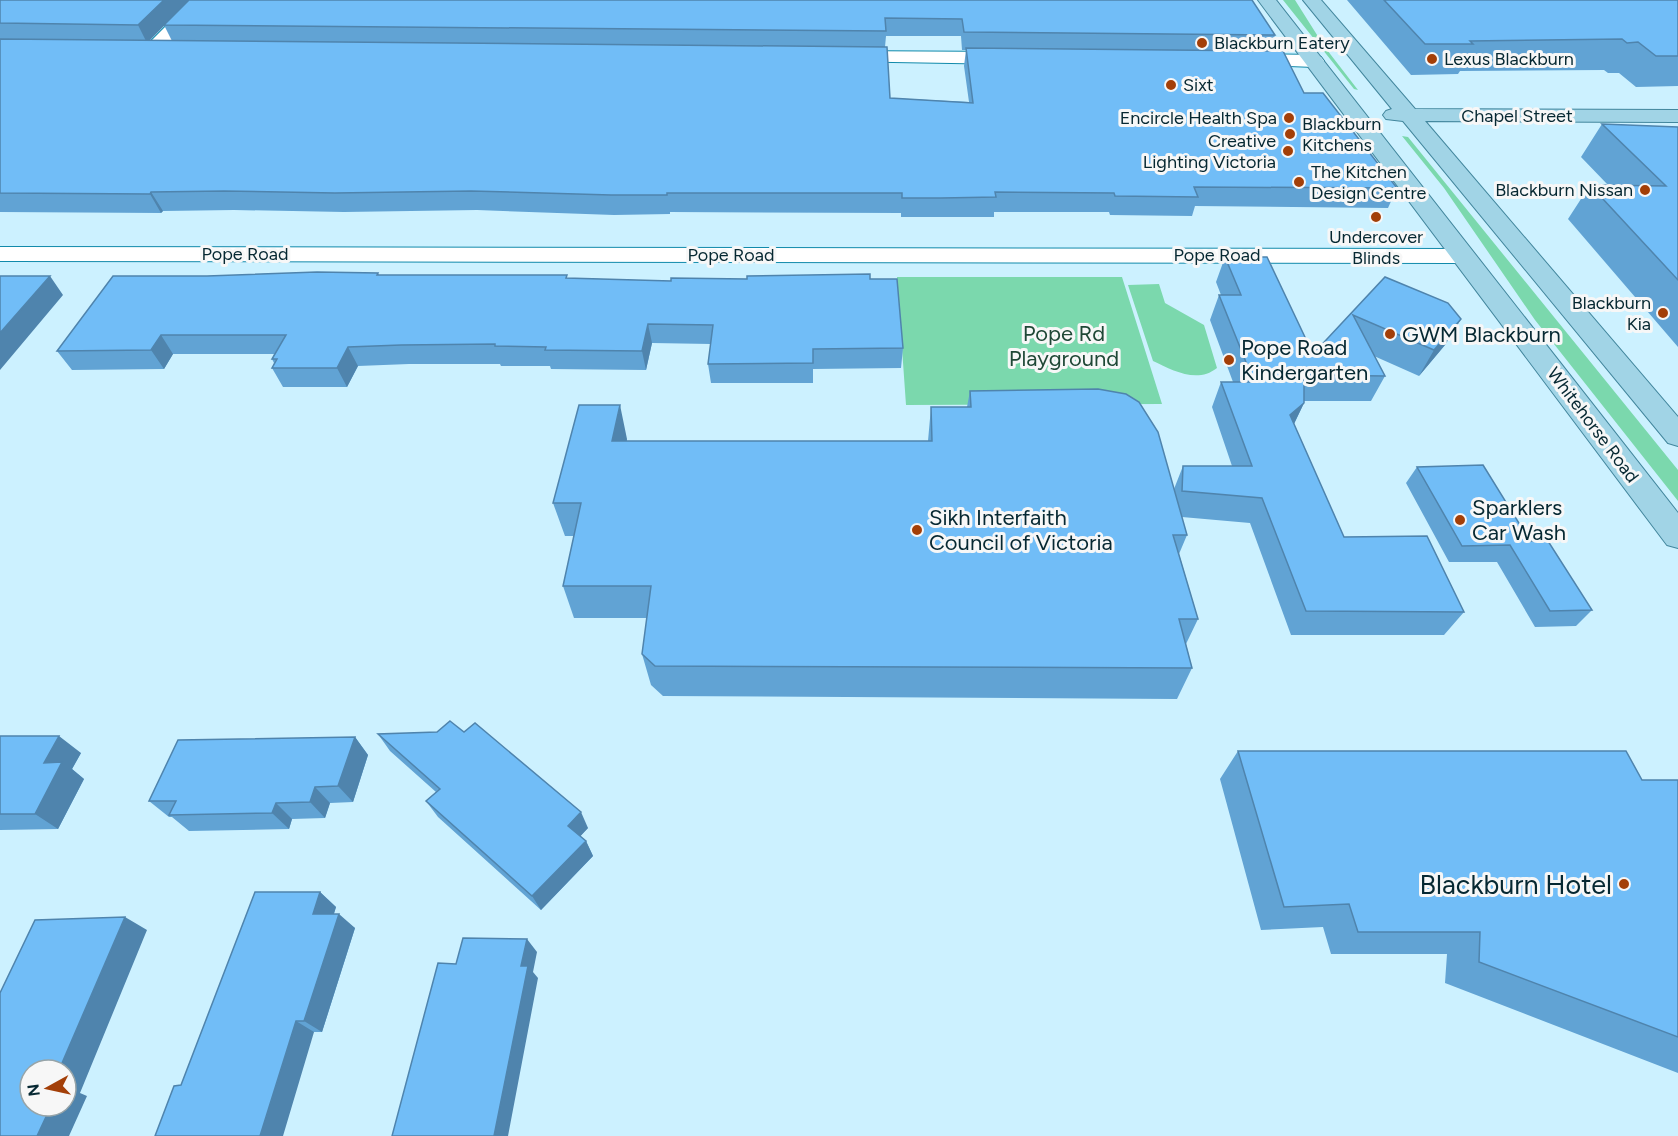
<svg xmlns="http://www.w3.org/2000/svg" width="1678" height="1136" viewBox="0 0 1678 1136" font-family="Figtree,sans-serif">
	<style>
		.green { fill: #7bd8ad }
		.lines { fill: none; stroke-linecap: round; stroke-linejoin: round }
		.minor-casing { stroke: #118aab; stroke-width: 2 }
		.major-casing { stroke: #42869d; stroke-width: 2 }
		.minor { fill: #fff; fill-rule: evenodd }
		.major { fill: #a1d4e6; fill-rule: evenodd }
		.wall { fill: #61a3d4; fill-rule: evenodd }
		.shaded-wall { fill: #4f84ad }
		.building { fill: #71bdf7; stroke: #4f84ad; stroke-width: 1.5 }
		.poi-dot { fill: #a33f08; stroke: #f7f7f7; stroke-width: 2 }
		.labels { text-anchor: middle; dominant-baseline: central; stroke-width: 6; stroke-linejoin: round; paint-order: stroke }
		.far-poi-label { font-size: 18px; fill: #062832; stroke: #f7f7f7; text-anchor: start }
		.far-street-label { font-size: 18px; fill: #062832; stroke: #f7f7f7 }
		.park-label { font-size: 22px; fill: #1f4836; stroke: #f7f7f7 }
		.poi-label { font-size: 22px; fill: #062832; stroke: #f7f7f7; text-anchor: start }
		.near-poi-label { font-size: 27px; fill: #062832; stroke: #f7f7f7; text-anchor: end }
	</style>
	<rect width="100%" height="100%" fill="#ccf1ff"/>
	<path class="green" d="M1283 0H1295L1324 46 1358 90 1354 89Z
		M1402 136 1408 137 1678 470V501L1535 320 1444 188Z
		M897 277H1122L1162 404 906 405Z
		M1159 284 1165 303 1204 325 1217 368C1197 384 1172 370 1153 361L1128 285Z"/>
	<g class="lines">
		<g class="minor-casing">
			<path id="minor" d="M192 0H211L160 54H146L144 50 146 46Z
				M842 51 1009 52 1016 54 1019 58 1016 62 1009 64 835 61 833 57 835 53Z
				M1244 54 1314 55 1321 57 1324 61 1321 65 1314 67 1237 64 1234 60 1237 56Z
				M0 247 1463 249 1472 251 1475 256 1472 261 1463 263 0 261Z"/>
		</g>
		<g class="major-casing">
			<path id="major" d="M1258 0H1276L1678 513V548L1667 545Z
				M1303 0H1321L1415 109 1678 110V122L1425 121 1678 417V446L1668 443 1403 121 1386 119 1383 115 1386 111 1392 109Z"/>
		</g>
		<use href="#minor" class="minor"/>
		<use href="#major" class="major"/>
	</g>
	<path class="wall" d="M0 0H1252L1275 35 1270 51 1304 93 1397 188 1388 208 1195 206 1192 216 1110 215 1109 212H994V217H901V213L670 212V214L614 215 477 210 344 212 234 210 163 211 161 213 0 212ZM164 25 172 41H149ZM886 36H961L962 50H966L964 66 969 102 890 98 885 47Z
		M1347 0H1678V86L1636 87 1619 73H1608L1604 70 1460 71 1458 74 1411 75Z
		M1602 124 1678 127V347L1568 219 1590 185H1608L1581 157Z
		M1225 257 1313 354 1385 277 1461 319 1445 345 1419 376 1374 356 1385 376 1371 401H1304V403L1294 424 1344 537 1464 612 1444 635H1291L1250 523 1182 517 1187 535 1179 554 1198 619 1186 644 1192 668 1177 699 663 696 651 685 642 654 647 618H574L563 586 574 536H565L553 503 627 439V441H928L931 407H967L970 391 1174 489 1183 466H1232L1212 407 1221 382H1233L1210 320 1219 295H1221L1216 282Z
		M378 273 379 275 568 278 671 281 747 279H870L903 348 901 368 813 369V383H711L708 364 711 344 652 343 646 370 551 369 550 366H501L500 364H409L358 366 347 387H283L272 368 274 363 272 359 274 354H173L164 369 72 370 57 351Z
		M1417 467 1530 541 1592 610 1576 626 1535 627 1497 562H1449L1406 483Z
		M464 732 588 828 580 836 586 841 593 856 541 910 438 817 426 801 436 792 390 751 378 734Z
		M0 736 81 753 72 769 84 779 58 829 0 830Z
		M355 737 368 755 353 802 330 803 325 818 292 819 289 829 189 831 172 817H169L149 801Z
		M1238 751 1642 780H1678V1073L1445 983 1447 954H1331L1323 927 1261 930 1220 779Z
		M320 892 336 907 334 914 355 928 322 1032H314L181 1085Z"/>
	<path class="shaded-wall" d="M164 0H190L147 43 138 25Z
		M151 192 163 211 161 213 150 194Z
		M50 276 63 295 0 370V333Z
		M1461 319 1445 345 1419 376 1434 350Z
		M648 324 652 343 646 370 642 351Z
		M161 335 173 354 164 369 151 350Z
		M348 347 358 366 347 387 337 368Z
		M1304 403 1292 428 1290 415Z
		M620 405 627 439 620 475 612 441Z
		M59 736 81 753 72 769 84 779 58 829 35 814 44 763Z
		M355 737 368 755 353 802 338 786Z
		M315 787 330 803 325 818 310 802Z
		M276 803 292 819 289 829 272 813Z
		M581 812 588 828 576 841 568 826Z
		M586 841 593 856 541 910 532 896Z
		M320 892 336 907 329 928 313 914Z
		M339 914 355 928 322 1032 304 1021Z
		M125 917 147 930 80 1093 87 1096 69 1136H37L51 1106H66V1070H59Z
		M527 939 537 952 533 972 538 978 508 1136H494L521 966Z
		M296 1021 314 1032 283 1136H260Z"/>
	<path class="building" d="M0 0H164L138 25 0 23Z
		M189 0H1252L1275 35 964 32 962 19 885 18 886 31 164 25Z
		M1384 0H1678V56H1656L1638 42 1627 43 1622 39 1470 41 1473 44H1425Z
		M0 39 887 47 890 98 973 103 966 48 1283 51 1304 93H1323L1397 188 1194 187 1198 197 1115 196 1114 193 995 192 996 197 941 198H902V193H667V195H611L471 191 335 193 224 191 151 192 150 194 0 193Z
		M1602 124 1678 127V280L1590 185 1666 186Z
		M1225 257H1267L1313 354 1385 277 1448 303 1461 319 1434 350 1353 315 1385 376 1304 375V403L1290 415 1344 537 1427 536 1464 612 1306 611 1262 498 1182 491 1183 466H1252L1221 382H1254L1219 295H1241Z
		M317 272 378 273 377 275H567L566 278 671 281V278L747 279V276L870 274V279H897L903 348 813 349V363L708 364 713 325 648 324 642 351 545 350 546 347 495 346V344L401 345 348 347 337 368H272L277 359H272L286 335H161L151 350 57 351 113 276H207Z
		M0 276H50L0 333Z
		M1098 389 1126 394 1139 402 1158 432 1187 535H1173L1198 619H1179L1192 668 655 666 642 654 651 586H563L581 503H553L579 405H620L612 441H932L931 407H971L970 391Z
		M1483 465 1530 541H1548L1592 610 1550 611 1510 545 1462 546 1417 467Z
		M450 721 464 732 475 723 581 812 568 826 586 841 532 896 426 801 440 789 378 734 437 732Z
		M0 736H59L44 763 62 762 35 814H0Z
		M355 737 338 786 315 787 310 802 276 803 272 813 169 815 176 801H149L178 740Z
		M1238 751H1626L1642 780H1678V1037L1479 962 1480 932H1358L1349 904 1284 907Z
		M255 892H320L313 914H339L304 1021H296L260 1136H155L174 1086 181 1085Z
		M125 917 59 1070H30V1106H51L37 1136H0V993L35 920Z
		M463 938 527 939 521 966H528L494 1136H392L438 963 456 964Z"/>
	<g class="poi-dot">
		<circle cx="1202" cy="43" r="6"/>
		<circle cx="1432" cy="59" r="6"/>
		<circle cx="1171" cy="85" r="6"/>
		<circle cx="1289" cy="118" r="6"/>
		<circle cx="1290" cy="134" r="6"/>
		<circle cx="1288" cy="151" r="6"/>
		<circle cx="1299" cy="182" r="6"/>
		<circle cx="1645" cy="190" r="6"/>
		<circle cx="1376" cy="217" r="6"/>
		<circle cx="1663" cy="313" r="6"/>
		<circle cx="1390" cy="334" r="6"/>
		<circle cx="1229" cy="360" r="6"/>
		<circle cx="1460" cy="520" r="6"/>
		<circle cx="917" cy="530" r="6"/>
		<circle cx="1624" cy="884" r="6"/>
	</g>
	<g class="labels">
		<g class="far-poi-label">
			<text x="1214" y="43">Blackburn Eatery</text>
			<text x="1444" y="59">Lexus Blackburn</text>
			<text x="1183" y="85">Sixt</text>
			<text x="1277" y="118" text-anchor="end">Encircle Health Spa</text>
			<text x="1302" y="124">Blackburn<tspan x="1302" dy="21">Kitchens</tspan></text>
			<text x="1276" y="141" text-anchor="end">Creative<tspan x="1276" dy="21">Lighting Victoria</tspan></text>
			<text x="1311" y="172">The Kitchen<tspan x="1311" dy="21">Design Centre</tspan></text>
			<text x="1633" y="190" text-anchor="end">Blackburn Nissan</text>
			<text x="1376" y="237" text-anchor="middle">Undercover<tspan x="1376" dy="21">Blinds</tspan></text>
			<text x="1651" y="303" text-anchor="end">Blackburn<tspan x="1651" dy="21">Kia</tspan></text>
		</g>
		<g class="far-street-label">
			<text x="1517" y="116">Chapel Street</text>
			<text x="245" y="254">Pope Road</text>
			<text x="731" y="255">Pope Road</text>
			<text x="1217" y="255">Pope Road</text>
			<text transform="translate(1593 425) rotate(53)">Whitehorse Road</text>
		</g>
		<g class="park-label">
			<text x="1064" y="333">Pope Rd<tspan x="1064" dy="25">Playground</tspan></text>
		</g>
		<g class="poi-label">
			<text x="1402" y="334">GWM Blackburn</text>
			<text x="1241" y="347">Pope Road<tspan x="1241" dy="25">Kindergarten</tspan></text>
			<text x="1472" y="507">Sparklers<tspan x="1472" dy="25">Car Wash</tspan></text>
			<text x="929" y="517">Sikh Interfaith<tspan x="929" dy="25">Council of Victoria</tspan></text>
		</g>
		<g class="near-poi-label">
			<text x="1612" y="884">Blackburn Hotel</text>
		</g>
	</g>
	<g transform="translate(48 1088) rotate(262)"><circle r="28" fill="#f7f7f7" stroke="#97a4a8" stroke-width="1.5"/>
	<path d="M0-4.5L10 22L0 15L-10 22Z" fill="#a33f08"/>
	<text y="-9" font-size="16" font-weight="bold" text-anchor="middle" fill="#062832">N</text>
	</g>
</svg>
